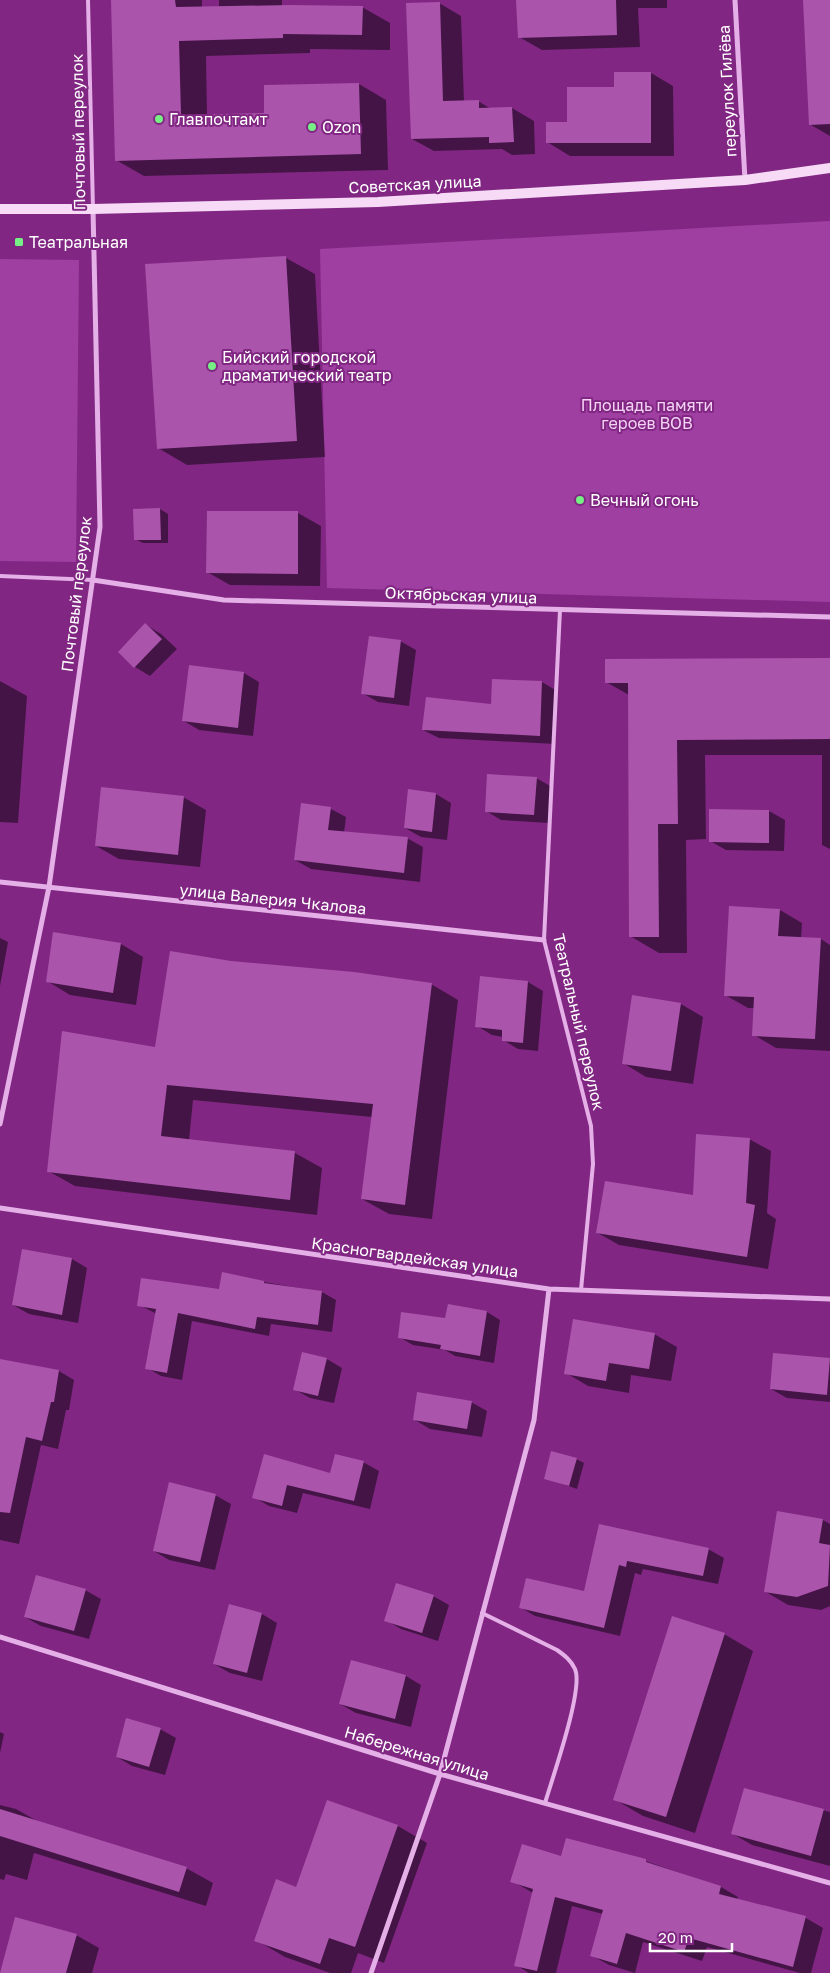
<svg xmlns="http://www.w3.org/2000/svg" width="830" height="1973" viewBox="0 0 830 1973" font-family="'Golos Text',sans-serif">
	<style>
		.green { fill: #9e3fa1 }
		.shadow { fill: #0007 }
		.building { fill: #aa54ac }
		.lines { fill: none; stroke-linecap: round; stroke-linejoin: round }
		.lane { stroke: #e5b0e7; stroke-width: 4 }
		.street { stroke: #e5b0e7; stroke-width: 5 }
		.secondary { stroke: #f6daf6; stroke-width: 10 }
		.poi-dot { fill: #76ef85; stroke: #812783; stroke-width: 2 }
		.labels { text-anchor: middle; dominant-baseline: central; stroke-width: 4; stroke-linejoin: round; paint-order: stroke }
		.street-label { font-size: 16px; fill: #fff; stroke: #812783 }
		.poi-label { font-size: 16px; fill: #fff; stroke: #812783; text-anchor: start }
		.park-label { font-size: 16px; fill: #f4d3f5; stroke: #812783 }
	</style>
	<rect width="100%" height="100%" fill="#812783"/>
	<path class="green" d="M830 221V602L327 588 320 249Z
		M0 259 79 260 76 562 0 561Z"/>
	<path class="shadow" d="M112 0H202V8L219 7V0H282V6L362 7 390 23V50L310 49V53L206 56 207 116 265 114 359 84 386 100 388 170 144 176 116 160Z
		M518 0H667V8H638L640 47 542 50 519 37Z
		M804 0H830V136L811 125Z
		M439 3 461 16 464 102 478 101 491 109 512 108 534 121 535 154 512 155 502 149 434 151 412 139Z
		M651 73 673 86 674 156H570L547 142 616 88Z
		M286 258 315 274 325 457 187 465 158 448Z
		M160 509 168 514V543H143L135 539V510Z
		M208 512 298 513 321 526 320 586 230 585 207 572Z
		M146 625 161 634 177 649 150 676 135 667 119 652Z
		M400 641 416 650 409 706 378 702 362 693Z
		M830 659V849L822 845V755H705L706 839 686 840 687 953H659L630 936 629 695 606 682Z
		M244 673 259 682 253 736 199 730 184 721Z
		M0 681 27 696 18 823 0 822Z
		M542 682 557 691 555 744 439 738 423 730 492 706Z
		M536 778 552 787 549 823 501 820 486 811Z
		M436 794 451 803 447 840 421 837 405 828Z
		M183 797 206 810 200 867 119 859 96 846Z
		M302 805 331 809 346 817 344 833 407 838 423 847 420 882 311 869 295 860Z
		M710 811H769L785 820 784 851 726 850 710 841Z
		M780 910 802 923 801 938 821 939 830 945V1051L776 1048 754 1035 755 1008H748L725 995Z
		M0 938 8 942 0 986Z
		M121 944 143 957 136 1005 70 995 47 981Z
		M481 978 528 982 543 991 538 1051 518 1049 503 1040V1037L492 1035 477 1026Z
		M431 984 458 1000 432 1219 389 1214 362 1199 372 1117 193 1100 189 1140 295 1153 322 1168 317 1215 75 1186 48 1171 156 1049Z
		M681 1004 703 1017 693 1084 646 1077 623 1063Z
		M749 1139 771 1151 767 1213 776 1219 768 1269 619 1245 598 1233 694 1196Z
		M72 1259 87 1268 78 1323 29 1314 13 1305Z
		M264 1282 322 1292 336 1300 332 1332 271 1324 269 1336 192 1321 182 1380 161 1376 147 1368 157 1314 139 1305Z
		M449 1306 487 1312 500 1320 494 1363 455 1356 445 1350 413 1345 399 1337 446 1320Z
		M654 1334 677 1347 671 1381 631 1375 629 1393 588 1386 566 1373Z
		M774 1354 830 1359V1402L787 1398 771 1389Z
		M327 1359 342 1368 334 1403 310 1398 294 1389Z
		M2 1361 59 1371 74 1380 69 1410H66L58 1449 41 1445 19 1544 0 1540V1375Z
		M471 1402 487 1411 482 1437 430 1429 415 1420Z
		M265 1456 331 1474 363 1462 379 1471 370 1509 303 1493 297 1513 269 1506 254 1497Z
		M576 1459 584 1463 577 1489 545 1478Z
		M215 1495 231 1504 215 1570 169 1560 154 1551Z
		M778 1512 823 1520 830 1524V1606L821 1610 788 1605 766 1592Z
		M600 1525 708 1549 724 1558 718 1584 643 1569 641 1575 635 1573 620 1636 535 1616 520 1607 585 1593Z
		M85 1590 101 1599 89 1639 41 1626 25 1617Z
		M433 1596 449 1605 438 1641 401 1629 386 1620Z
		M230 1605 262 1614 277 1623 262 1681 230 1673 214 1664Z
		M724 1634 753 1651 695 1833 643 1816 614 1799Z
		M351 1662 406 1676 421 1685 411 1727 356 1713 340 1704Z
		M160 1729 176 1738 165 1775 132 1766 117 1757Z
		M0 1732 4 1734 0 1753Z
		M744 1789 830 1812V1866L752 1845 733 1834Z
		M328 1801 398 1826 427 1843 384 1963 358 1953 351 1973H330L285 1957 256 1940 297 1888Z
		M0 1805 16 1809 39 1822 186 1868 213 1883 206 1906 34 1853 27 1880 6 1874 4 1880 0 1879Z
		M619 1852 721 1887 738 1897 737 1900 806 1918 823 1928 811 1973H800L707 1947 702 1961 643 1942 635 1973 609 1965 591 1955 603 1914 572 1906 556 1973H529L516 1965 533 1893 512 1881 562 1858Z
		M76 1935 99 1948 92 1973H1Z"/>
	<path class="building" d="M111 0H175L176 7 290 5 363 6 362 35 283 34V38L179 41 181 115 264 113V85L359 83 361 154 115 161Z
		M516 0H616L617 35 518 38Z
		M803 0H830V124L809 125Z
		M440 2 443 101 479 100V108L512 107 514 142 489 143V137L411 139 406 3Z
		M614 72H651V143H546V122H567V87H614Z
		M286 256 297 441 157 449 145 264Z
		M160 508 161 540H134L133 509Z
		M207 511H298V574L206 573Z
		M145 623 162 639 134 668 118 652Z
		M369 636 401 640 394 698 361 694Z
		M830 658V739L677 740 678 824H658L659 937H629L628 683H605V659Z
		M189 665 244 672 238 728 182 721Z
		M492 679 542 681 540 736 422 730 426 697 491 704Z
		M487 774 537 777 534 815 485 812Z
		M101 787 184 796 178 855 95 846Z
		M408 789 436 793 432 832 404 828Z
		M301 803 331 807 328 830 408 837 404 873 294 860Z
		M709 809 769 810V843L709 842Z
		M729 906 780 909 778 936 821 938 815 1039 752 1036 754 997 724 996Z
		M53 932 121 943 113 993 46 982Z
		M170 951 231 961 354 972 432 983 405 1205 361 1199 373 1104 167 1085 161 1136 295 1151 290 1200 47 1172 62 1031 155 1047Z
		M480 976 528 981 523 1043 502 1041V1030L475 1027Z
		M632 995 681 1003 671 1071 622 1064Z
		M696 1134 750 1138 746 1203 755 1205 747 1257 596 1233 605 1181 693 1195Z
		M22 1249 72 1258 62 1315 12 1305Z
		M222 1272 264 1281V1283L322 1291 318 1325 257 1317 255 1329 178 1313 167 1373 145 1369 156 1309 137 1306 141 1278 219 1289Z
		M448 1304 487 1311 480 1356 440 1349 441 1345 398 1338 401 1312 445 1318Z
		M573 1319 655 1333 649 1369 609 1363 606 1381 564 1374Z
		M302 1352 327 1358 318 1396 293 1390Z
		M773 1353 830 1358 827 1395 770 1389Z
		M0 1359 59 1370 54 1402H51L42 1441 26 1437 10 1513 0 1512Z
		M417 1392 472 1401 467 1429 413 1420Z
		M551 1451 577 1458 569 1486 544 1479Z
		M264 1454 330 1473 335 1454 364 1461 354 1501 287 1485 282 1506 252 1498Z
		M169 1482 216 1494 200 1562 153 1551Z
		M777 1511 823 1519 819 1543 830 1545 828 1586 797 1597 764 1592Z
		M599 1524 709 1548 703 1576 627 1561 626 1567 619 1565 604 1628 519 1608 526 1578 584 1591Z
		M36 1575 86 1589 74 1631 24 1617Z
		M396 1583 434 1595 422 1633 384 1621Z
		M229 1604 262 1613 247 1673 213 1664Z
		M672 1616 725 1633 666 1817 613 1800Z
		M351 1660 406 1675 395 1719 339 1704Z
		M126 1718 161 1728 149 1767 116 1757Z
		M744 1788 824 1809 811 1856 731 1834Z
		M327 1800 398 1825 355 1947 329 1938 320 1964 254 1941 276 1879 296 1887Z
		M0 1809 187 1867 179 1892 0 1836Z
		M566 1838 646 1859V1862L721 1886 719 1894 806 1916 793 1967 689 1938 684 1952 626 1933 617 1964 590 1956 603 1910 555 1897 537 1971 514 1966 533 1889 510 1882 522 1844 561 1856Z
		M15 1917 77 1934 66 1973H0Z"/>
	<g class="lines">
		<path class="lane" d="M88 0 93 209
			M0 576 93 580
			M560 610 544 940 591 1126 593 1164 581 1290
			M482 1613 557 1650C564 1655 571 1660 575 1669 584 1689 552 1779 545 1803"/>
		<path class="street" d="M735 0 745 180
			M93 580 224 600 830 617
			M0 882 544 940
			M0 1124 49 887 100 527 93 209
			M0 1208 549 1289 830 1299
			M0 1637 440 1774 830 1883
			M371 1973 440 1774 534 1420 549 1289"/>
		<path class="secondary" d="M0 209H93L378 202 745 180 830 168"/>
	</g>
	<g class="poi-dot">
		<circle cx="159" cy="119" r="5"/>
		<circle cx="312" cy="127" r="5"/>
		<rect x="14" y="237" width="10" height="10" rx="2.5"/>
		<circle cx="212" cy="366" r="5"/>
		<circle cx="580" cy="500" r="5"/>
	</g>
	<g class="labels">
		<g class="street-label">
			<text transform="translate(727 91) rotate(-93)">переулок Гилёва</text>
			<text transform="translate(78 132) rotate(-91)">Почтовый переулок</text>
			<text transform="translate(415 184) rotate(-3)">Советская улица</text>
			<text transform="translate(76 594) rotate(-83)">Почтовый переулок</text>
			<text transform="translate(461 595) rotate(2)">Октябрьская улица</text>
			<text transform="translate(273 899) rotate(6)">улица Валерия Чкалова</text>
			<text transform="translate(579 1022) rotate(77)">Театральный переулок</text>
			<text transform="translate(415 1257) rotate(8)">Красногвардейская улица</text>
			<text transform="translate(417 1753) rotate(17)">Набережная улица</text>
		</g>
		<g class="poi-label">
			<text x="169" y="119">Главпочтамт</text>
			<text x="322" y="127">Ozon</text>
			<text x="29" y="242">Театральная</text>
			<text x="222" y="357">Бийский городской<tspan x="222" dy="18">драматический театр</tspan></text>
			<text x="590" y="500">Вечный огонь</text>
		</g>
		<g class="park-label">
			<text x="647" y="405">Площадь памяти<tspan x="647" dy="18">героев ВОВ</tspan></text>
		</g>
	</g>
	<path d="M650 1943v8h82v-8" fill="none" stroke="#ffffff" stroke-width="2.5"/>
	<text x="658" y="1943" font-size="15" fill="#ffffff" stroke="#812783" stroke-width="4" paint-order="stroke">20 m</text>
</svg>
